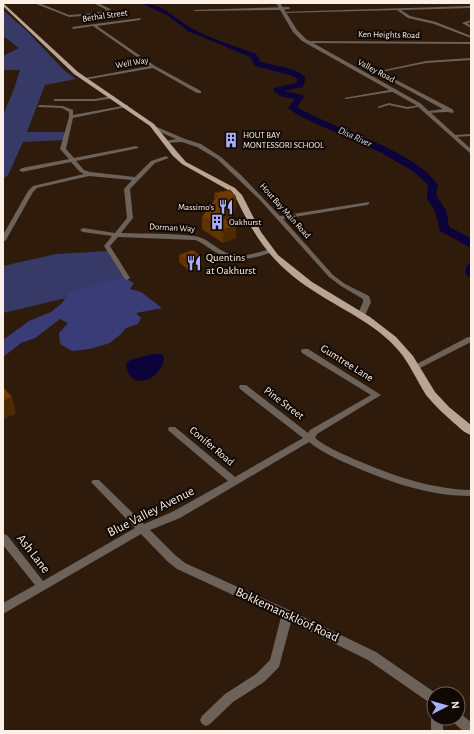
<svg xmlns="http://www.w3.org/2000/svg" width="474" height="734" viewBox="0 0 474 734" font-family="'Alegreya Sans',sans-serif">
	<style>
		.green { fill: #373a66 }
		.forest { fill: #393c77 }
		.water { fill: #0d033b }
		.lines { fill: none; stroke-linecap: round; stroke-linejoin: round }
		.river { fill: #0d033b; fill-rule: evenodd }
		.minor { fill: #6c625a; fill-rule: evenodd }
		.tertiary { fill: #6c625a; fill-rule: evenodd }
		.primary { fill: #baa595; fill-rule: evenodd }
		.wall { fill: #613300 }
		.shaded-wall { fill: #4f2900 }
		.building { fill: #713b00; stroke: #4f2900 }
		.labels { text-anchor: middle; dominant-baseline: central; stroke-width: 4; stroke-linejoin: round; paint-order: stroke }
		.far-street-label { font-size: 9px; fill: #fcefe5; stroke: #100803 }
		.far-poi-label { font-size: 9px; fill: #fcefe5; stroke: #100803; text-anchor: start }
		.far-water-label { font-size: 10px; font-style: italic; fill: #d2d8fd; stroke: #100803 }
		.poi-label { font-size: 11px; fill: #fcefe5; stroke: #100803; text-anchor: start }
		.street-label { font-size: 11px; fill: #fcefe5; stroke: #100803 }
		.near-street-label { font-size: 13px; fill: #fcefe5; stroke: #100803 }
	</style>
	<rect width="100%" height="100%" fill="#2e1b0c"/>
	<path class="green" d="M3 10 27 31 64 70 76 79 45 85 27 132H66L64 140 23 142 8 175 3 179V115L14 89 20 70H3V56L19 48 3 36V31L5 29 3 27Z
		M109 251 130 283 3 313V266L56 254Z"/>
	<path class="forest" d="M122 277 134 283 130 289 141 292 162 308 136 313 141 318 138 324 126 328 121 334 110 343 90 349 72 351 60 344 59 333 68 323 60 319 35 338 21 343 3 357V340L29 321 51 312 61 304 70 292Z"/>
	<path class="water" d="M153 354H161L164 357C163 379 130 394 126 364L130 360Z"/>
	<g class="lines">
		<path class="river" d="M141 3C162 3 175 19 193 29 211 39 236 46 256 54L261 62C275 66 296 67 306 78L303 87 284 91 303 95 304 97 297 107C337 131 412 148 438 185 433 200 442 200 446 211 448 216 448 222 449 227L471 238V248L440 231 435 211 427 199 428 185 414 172 382 153 299 116 288 108 295 99 280 96 273 90 274 88 296 83 298 79 290 75 255 66 250 57 188 31 167 15Z
			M471 264V277L467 276 465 273 467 265Z"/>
		<path class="minor" d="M34 3H39L69 15 96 13 107 10 93 3H98L112 10 96 15 69 17Z
			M471 6V8L401 10 410 16 436 22 471 36V38L434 24 408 18 397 10 283 13 281 12Z
			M289 7 290 9 278 10 195 11 193 10Z
			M141 18 140 20 97 26 155 66 201 91V93H197L153 68 84 80 83 79 85 78 150 66 93 26 73 29 72 27Z
			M471 20V22L467 23 471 26V28L462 23Z
			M305 41 471 42V44L306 43Z
			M471 58V60L426 63 381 72 452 109 454 112 452 113 448 112 427 113V111H429L443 109 375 72 426 61Z
			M395 89 397 90V91L346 99 344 98Z
			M112 96H114V98L95 101H55L53 100 55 99H95Z
			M389 103 407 107 421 105 423 106 407 109 389 105 379 108 377 107Z
			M40 105 63 106 73 110V115L128 105V107H126L73 118 66 149 74 158 136 146 139 148 76 161 84 170 90 172 135 177 151 161 166 156 169 158 155 163 130 189 133 218 121 233C145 234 170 233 194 236 205 237 212 245 221 250 237 261 254 253 271 249L274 251 273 252C255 258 236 264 219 254 210 250 204 243 195 240L118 237 110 246 130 278 127 280 125 279 104 246 112 236 83 232 80 230 83 228 115 233 127 218 124 189 132 180 89 176 37 188 33 192 6 240 3 242V235L28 191 33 186 84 174 80 172 71 162 22 172 19 170 22 168 69 159 60 149 69 117V112L62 108 38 107V106Z
			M153 127H157L185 139 201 144 221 157 241 175 280 216 369 202V204L367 205 283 219 333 275 345 284 369 296 371 302 364 318H361L357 316 363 302V299L341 286 329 277 259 199 237 178 217 159 197 147 182 142 165 143V141L176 139 153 129Z
			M471 134V136L454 137 452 136 454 135Z
			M468 337H471V342L418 369H412L411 367Z
			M302 349H308L381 395 317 434 315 438C329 449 345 455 361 462 397 477 432 489 471 490V496C430 496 392 483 355 467 339 460 323 453 309 442L180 518 150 530 175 555 185 563 291 611 376 652 437 694H434V705L430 703 368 660 291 622 279 667 264 682 233 702 210 724 206 726 202 724 200 720 202 716 225 694 256 674 270 660 281 617 177 569 167 561 141 534 3 614V603L35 585 3 545V534L7 535 43 581 135 528 93 484 91 482 93 480H99L144 524 172 512 228 481 169 431 168 429 169 427H175L235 477 303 438 240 389 239 387 240 385H246L308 433 310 430 371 395 302 353 301 351Z
			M458 712 471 722V731H463L453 722 451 718H458Z
			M434 713V718H443V731H431V718Z"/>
		<path class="tertiary" d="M276 3H280L297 30 306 39 420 103 471 149V154L416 105 302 41 293 32Z"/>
		<path class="primary" d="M3 3 78 72 154 124 178 153 186 162 235 188 242 195 261 232 278 255 312 282 370 317 396 337 413 356 435 392 449 407 471 425V435C464 433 459 427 454 423 444 414 434 405 426 395 417 381 410 364 399 351 378 326 347 312 320 295 276 268 257 243 235 196L230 191 182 164 173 156 150 126 74 74 3 6Z"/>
	</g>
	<path class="wall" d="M214 193 236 208 228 221 236 238 223 243 202 229V217L214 200Z
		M179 255 203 265 188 270 179 262Z"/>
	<path class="shaded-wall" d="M236 197V208L222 229V217Z
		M236 226V238L223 243 222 230Z
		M202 257 203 265 188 270V262Z
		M12 397 16 414 3 419V401Z"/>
	<path class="building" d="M230 190 236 197 222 217 236 226 222 230 202 217 217 196 214 193Z
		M193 250 202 257 188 262 179 255Z
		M3 387 12 397 3 401Z"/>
	<defs>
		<g id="building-bare" transform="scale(1.2)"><path d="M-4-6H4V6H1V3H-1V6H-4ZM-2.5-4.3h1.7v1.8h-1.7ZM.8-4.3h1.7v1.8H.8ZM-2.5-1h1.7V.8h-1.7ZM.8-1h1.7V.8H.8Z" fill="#a8b0fc" stroke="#100803" stroke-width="2.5" paint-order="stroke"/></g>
		<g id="restaurant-bare" transform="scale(1.2)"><path d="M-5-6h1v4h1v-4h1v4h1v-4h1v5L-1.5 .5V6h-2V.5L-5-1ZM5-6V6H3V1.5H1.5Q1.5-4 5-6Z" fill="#a8b0fc" stroke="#100803" stroke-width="2.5" paint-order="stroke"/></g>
	</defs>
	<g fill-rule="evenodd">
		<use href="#building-bare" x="231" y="140"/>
		<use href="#restaurant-bare" x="226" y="207"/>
		<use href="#building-bare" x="217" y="222"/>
		<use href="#restaurant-bare" x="194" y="263"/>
	</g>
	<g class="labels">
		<g class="far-street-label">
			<text transform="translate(105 16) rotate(-8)">Bethal Street</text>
			<text transform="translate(389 35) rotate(1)">Ken Heights Road</text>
			<text transform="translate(132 63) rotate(-10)">Well Way</text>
			<text transform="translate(376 71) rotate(28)">Valley Road</text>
			<text transform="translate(285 211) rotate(48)">Hout Bay Main Road</text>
			<text transform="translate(172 228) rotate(3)">Dorman Way</text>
		</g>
		<g class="far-poi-label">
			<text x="243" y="135">HOUT BAY<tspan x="243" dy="10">MONTESSORI SCHOOL</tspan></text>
			<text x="214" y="207" text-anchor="end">Massimo's</text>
			<text x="229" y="222">Oakhurst</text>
		</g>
		<g class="far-water-label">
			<text transform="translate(355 137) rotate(25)">Disa River</text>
		</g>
		<g class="poi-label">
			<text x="206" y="257">Quentins<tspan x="206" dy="13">at Oakhurst</tspan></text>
		</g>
		<g class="street-label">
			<text transform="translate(347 363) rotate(32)">Gumtree Lane</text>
			<text transform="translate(284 403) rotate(37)">Pine Street</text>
			<text transform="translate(212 446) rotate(40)">Conifer Road</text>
		</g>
		<g class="near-street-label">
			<text transform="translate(151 512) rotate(-27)">Blue Valley Avenue</text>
			<text transform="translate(33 554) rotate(52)">Ash Lane</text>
			<text transform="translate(287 615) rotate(25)">Bokkemanskloof Road</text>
		</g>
	</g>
	<rect width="474" height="734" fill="none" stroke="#fcefe5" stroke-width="8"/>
	<g transform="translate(446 706) rotate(84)"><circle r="19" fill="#100803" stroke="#6e645d"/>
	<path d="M0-3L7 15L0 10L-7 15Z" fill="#a8b0fc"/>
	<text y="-6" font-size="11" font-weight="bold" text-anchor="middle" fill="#fcefe5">N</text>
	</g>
</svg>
